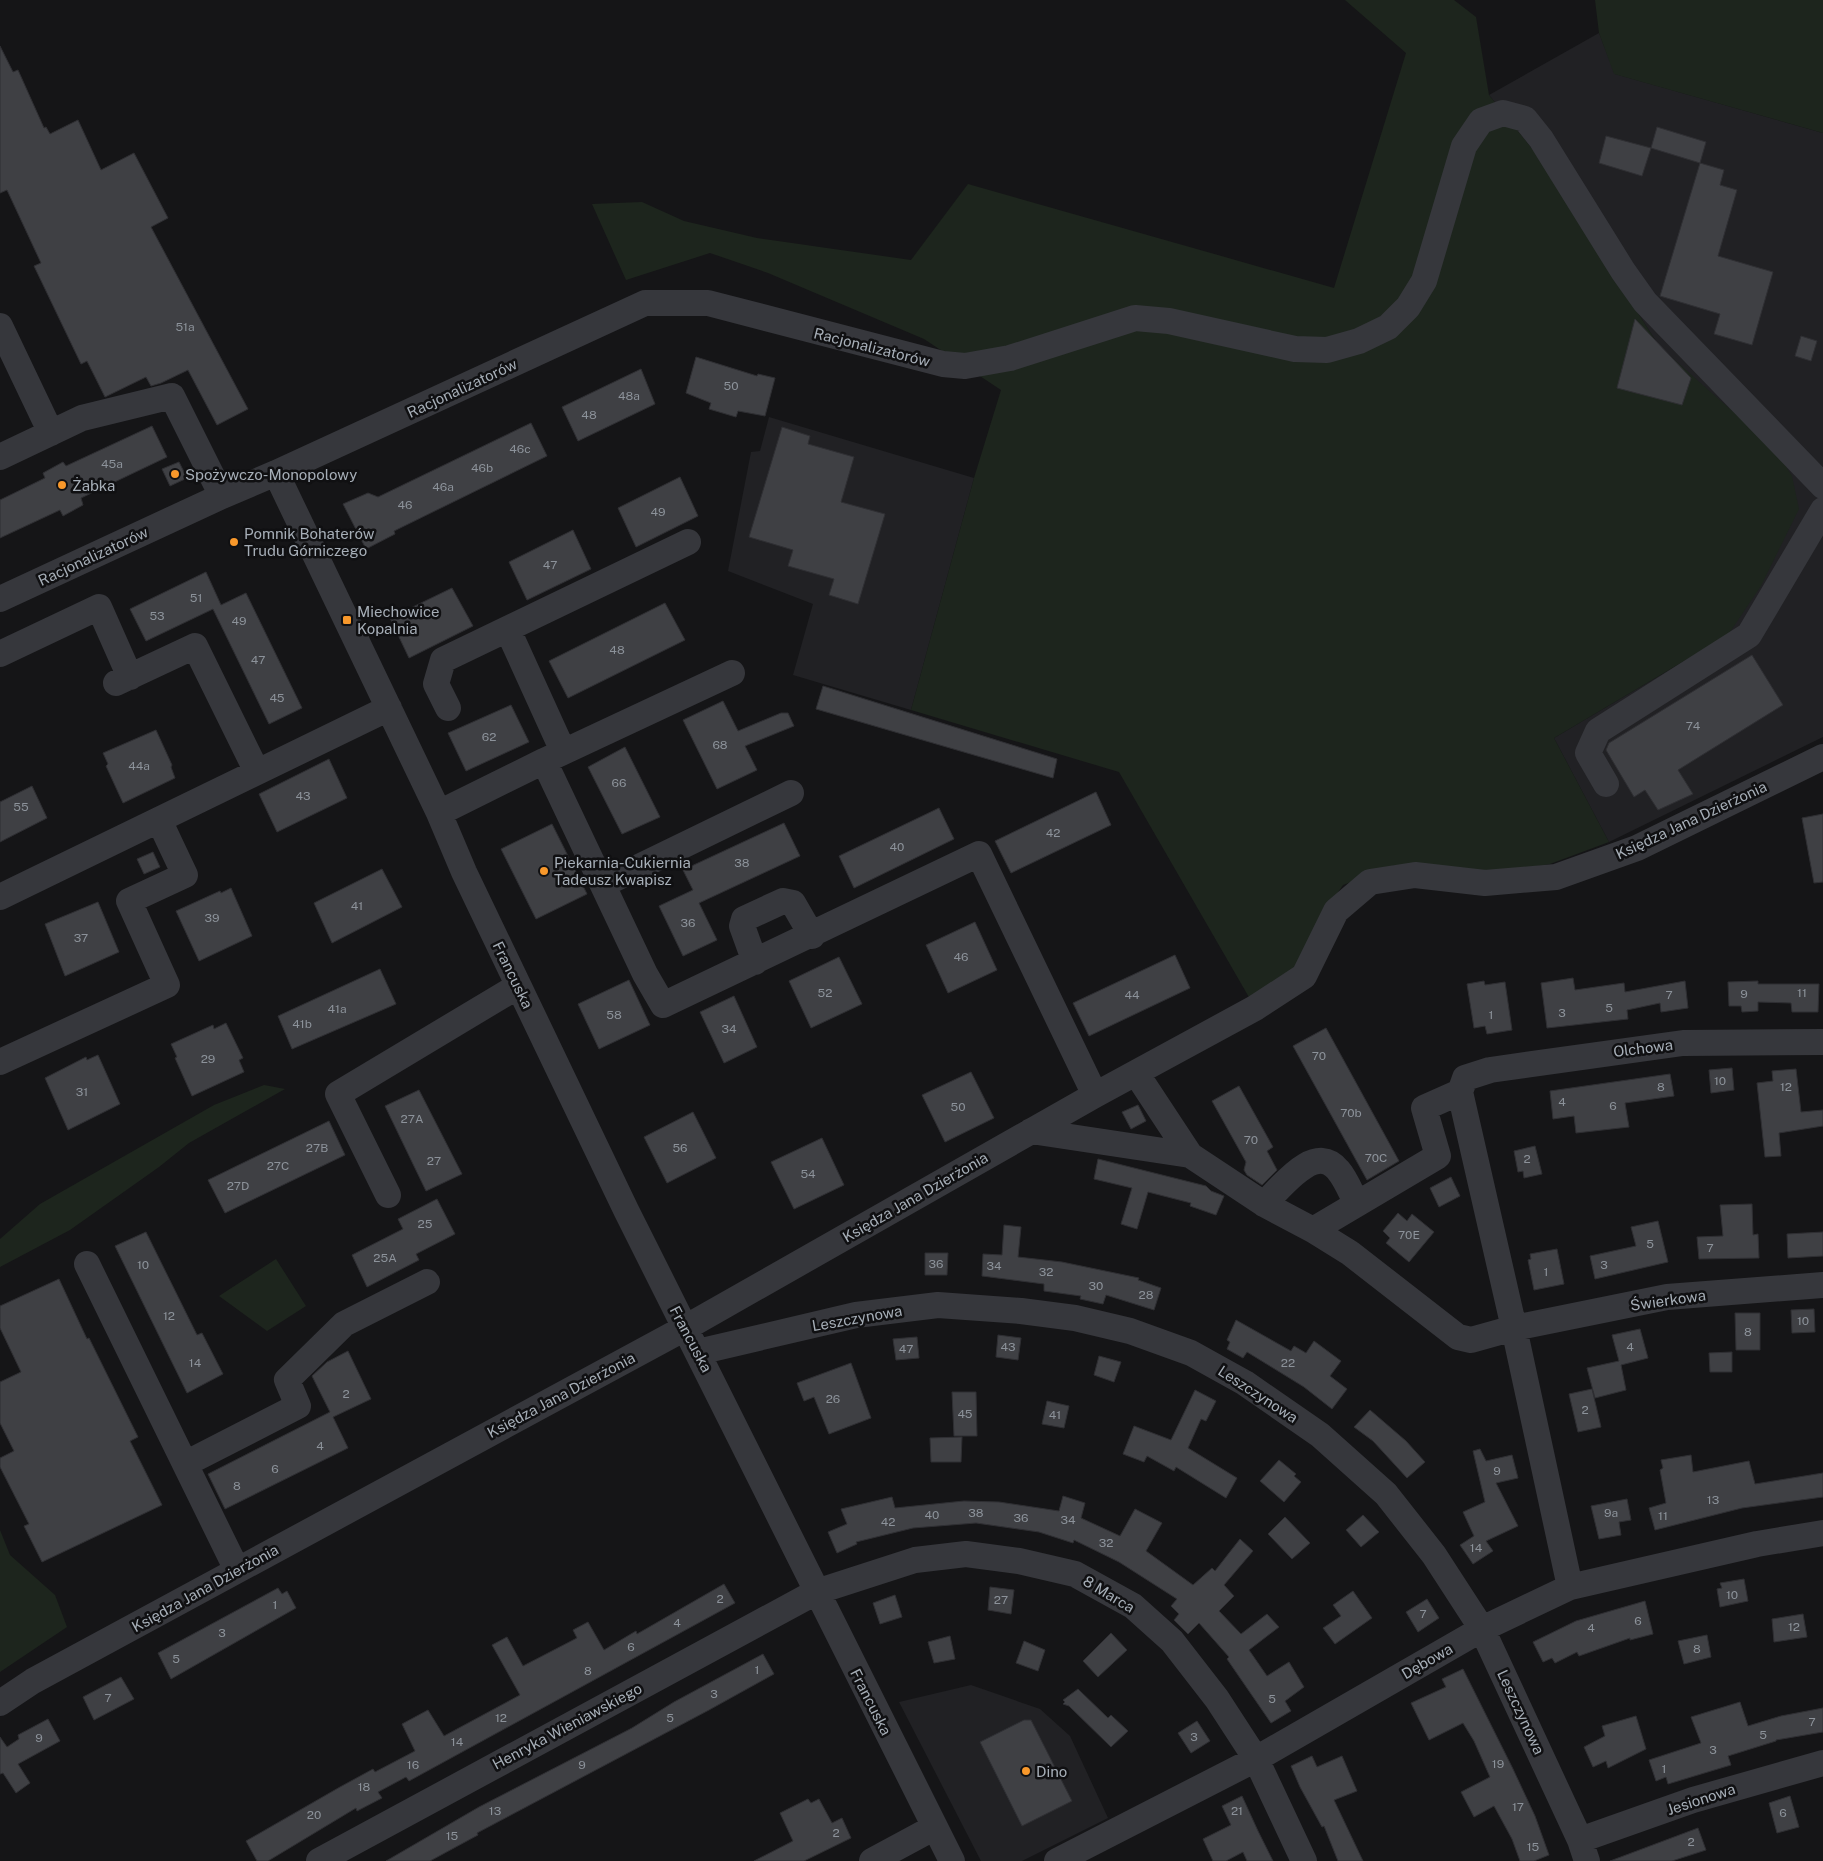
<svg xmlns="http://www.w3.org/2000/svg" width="1823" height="1861" viewBox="0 0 1823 1861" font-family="'Public Sans',sans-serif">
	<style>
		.built { fill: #212124 }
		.green { fill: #1d251d }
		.building { fill: #3f4044; stroke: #2f2f33 }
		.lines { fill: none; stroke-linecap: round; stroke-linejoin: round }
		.minor { stroke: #36373c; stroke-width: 26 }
		.poi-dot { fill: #f8982b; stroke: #101012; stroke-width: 2 }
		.labels { text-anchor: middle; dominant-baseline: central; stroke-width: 5; stroke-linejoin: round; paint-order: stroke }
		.number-label { font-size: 12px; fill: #8c929a }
		.street-label { font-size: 15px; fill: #a6aeb7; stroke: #101012 }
		.poi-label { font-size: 15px; fill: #a6aeb7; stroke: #101012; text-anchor: start }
	</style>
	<rect width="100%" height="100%" fill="#151517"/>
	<path class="built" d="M1599 33 1615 74 1823 133V737L1609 842 1554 738 1728 635 1659 346 1538 156 1489 95Z
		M769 417 974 478 911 710 793 675 813 604 728 571 751 452 760 451Z
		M971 1685 1040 1709 1070 1736 1108 1818 1022 1861H981L899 1702Z"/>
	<path class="green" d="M1345 0H1454L1476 17 1489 95 1538 156 1659 346 1775 449 1792 476 1799 509 1761 586 1728 635 1554 738 1609 842 1550 864 1490 874 1395 865 1343 885 1319 920 1299 968 1250 999 1119 772 911 710 974 478 1001 390 924 339 768 273 710 253 626 280 592 204 642 202 684 221 757 238 911 260 968 184 1334 288 1406 53Z
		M1595 0H1823V133L1614 74 1599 33Z
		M264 1085 285 1089 189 1143 159 1167 70 1230 0 1267V1239L40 1204 214 1105Z
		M276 1259 306 1306 267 1331 219 1296Z
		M0 1530 10 1555 55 1595 67 1627 0 1672Z"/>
	<path class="building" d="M0 46 13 72 18 70 44 128 46 127 50 134 78 120 101 170 134 153 168 218 151 227 248 409 217 425 188 370 161 383 151 386 146 377 105 397 87 361 81 364 34 266 41 263 7 190 0 193Z
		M1657 127 1706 142 1700 163 1651 148Z
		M1606 136 1651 148 1642 176 1599 163Z
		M1700 163 1724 170 1720 185 1737 190 1718 256 1773 272 1752 345 1714 334 1720 314 1660 296Z
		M1635 319 1691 378 1682 405 1617 388Z
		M1801 336 1817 341 1811 361 1795 356Z
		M696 357 757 376 758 374 775 378 765 416 738 411 736 417 709 409 711 403 686 393Z
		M641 369 655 404 578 441 562 407Z
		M531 423 547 456 394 531 395 534 366 549 343 504 368 493 378 497Z
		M152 426 167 457 81 498 83 505 63 516 60 510 0 538V500L45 478 43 473 63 462 66 466Z
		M782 427 810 436 808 444 854 457 841 502 885 514 858 604 829 595 834 579 788 566 793 550 749 537Z
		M179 462 187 478 170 486 162 469Z
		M680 477 698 516 636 547 618 508Z
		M573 530 591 569 527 600 509 562Z
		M206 572 221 605 246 593 302 708 269 724 213 609 146 641 130 609Z
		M452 588 473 626 409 658 390 618Z
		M665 603 685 640 568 698 549 661Z
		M1752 655 1783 705 1678 770 1693 794 1658 810 1645 790 1634 797 1606 750 1609 743Z
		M823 686 1057 759 1053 778 816 709Z
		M723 701 738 731 781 713H788L794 726 745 746 757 770 717 789 683 720Z
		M511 705 529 742 466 771 448 733Z
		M156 730 172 765 171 767 175 778 123 803 106 766 108 764 103 753Z
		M625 747 660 817 622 834 588 767Z
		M329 759 347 798 277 832 259 794Z
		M32 786 47 818 0 842V802Z
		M1096 792 1111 825 1011 873 995 841Z
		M939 808 954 839 854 888 839 856Z
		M1823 814V882L1814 883 1802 818Z
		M784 823 800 856 699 903 717 940 683 956 659 906 693 890 683 870Z
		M552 824 587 894 536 919 501 849Z
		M153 852 160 867 144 874 137 859Z
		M382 869 402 907 332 943 314 903Z
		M231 888 252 936 199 961 176 911 220 891 221 893Z
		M98 902 119 952 65 976 45 924Z
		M975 922 997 970 948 993 926 945Z
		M1175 955 1190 988 1089 1036 1073 1003Z
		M839 957 862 1004 811 1028 789 981Z
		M380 969 396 1004 292 1049 278 1016Z
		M1573 978 1575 990 1624 983 1625 992 1685 981 1688 1008 1661 1012 1660 1003 1627 1010 1628 1019 1547 1028 1541 983Z
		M629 980 650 1025 599 1049 578 1004Z
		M1484 981 1485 985 1505 982 1512 1030 1487 1034 1485 1026 1474 1028 1467 984Z
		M1758 981V984H1819L1818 1012H1792L1791 1003 1758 1002V1011L1742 1012 1741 1006H1729L1728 982Z
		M734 996 757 1047 724 1063 700 1012Z
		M226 1023 243 1058 239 1060 244 1072 192 1096 175 1058 177 1057 171 1044 213 1025 214 1029Z
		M1326 1028 1399 1161 1367 1180 1293 1046Z
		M98 1055 120 1104 68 1130 45 1078 86 1057 87 1060Z
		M1732 1068 1734 1090 1711 1093 1709 1070Z
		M1796 1069 1801 1112 1823 1110V1126L1779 1133 1781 1156 1765 1157 1757 1083 1773 1081 1772 1071Z
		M971 1072 994 1118 945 1142 922 1095Z
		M1670 1074 1674 1096 1625 1103 1629 1127 1576 1133 1574 1116 1553 1119 1550 1091Z
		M1239 1086 1273 1147 1267 1151 1277 1170 1262 1185 1247 1175 1244 1170 1246 1162 1212 1101Z
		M419 1090 462 1174 426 1191 385 1106Z
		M1138 1105 1146 1121 1131 1129 1122 1112Z
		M693 1112 716 1158 667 1183 644 1137Z
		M329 1121 345 1155 225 1213 208 1180Z
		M822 1138 844 1185 794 1209 771 1162Z
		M1535 1146 1542 1174 1524 1178 1523 1171 1518 1172 1514 1151Z
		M1098 1159 1206 1186 1211 1191 1224 1196 1216 1215 1190 1206 1191 1203 1148 1192 1137 1229 1121 1224 1132 1188 1094 1179Z
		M1451 1177 1460 1196 1439 1207 1430 1188Z
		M437 1199 455 1234 416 1254 419 1260 367 1287 352 1255 403 1229 398 1219Z
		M1752 1204 1753 1235 1758 1234 1759 1258 1699 1259 1697 1237 1723 1236 1720 1205Z
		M1398 1213 1407 1221 1412 1214 1434 1232 1409 1262 1386 1243 1390 1238 1383 1231Z
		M1658 1221 1668 1262 1595 1279 1590 1256 1636 1246 1631 1227Z
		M1004 1225 1021 1227 1018 1257 1062 1262 1139 1278 1138 1280 1161 1288 1154 1310 1106 1295 1103 1304 1080 1299 1081 1296 1044 1291V1284L982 1276 983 1254 1002 1255Z
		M146 1232 197 1335 202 1333 223 1374 187 1393 115 1246Z
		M1823 1232V1256L1788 1258 1787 1234Z
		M1557 1249 1564 1284 1534 1290 1528 1260 1531 1259 1530 1254Z
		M925 1253H948L947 1275H925Z
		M59 1279 87 1339 89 1338 138 1437 130 1441 162 1505 42 1562 24 1526 29 1524 0 1467V1458L14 1451 0 1423V1382L21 1372 0 1328V1306Z
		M1814 1309 1815 1332 1792 1333 1791 1310Z
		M1735 1313H1760V1350H1736Z
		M1236 1320 1291 1351 1294 1346 1306 1353 1314 1341 1341 1361 1330 1376 1347 1389 1332 1409 1304 1387 1247 1352 1243 1358 1227 1349 1230 1342 1227 1340Z
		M1640 1329 1648 1358 1621 1365 1626 1390 1595 1398 1587 1368 1619 1361 1612 1335Z
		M998 1335 1021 1338 1018 1360 996 1357Z
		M917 1337 919 1358 896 1360 893 1339Z
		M348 1351 371 1399 333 1417 348 1448 225 1509 208 1474 330 1412 312 1376 327 1362Z
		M1732 1352V1372H1710L1709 1353Z
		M1099 1356 1121 1362 1114 1382 1094 1375Z
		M851 1363 871 1418 829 1434 814 1397 804 1401 797 1383Z
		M1592 1389 1601 1427 1578 1432 1569 1394Z
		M1195 1390 1216 1401 1206 1421 1201 1419 1188 1448 1237 1478 1226 1498 1176 1467 1174 1471 1147 1456 1144 1462 1123 1454 1134 1426 1171 1440Z
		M952 1392H976L977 1436H954Z
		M1047 1401 1069 1406 1064 1428 1042 1424Z
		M1370 1410 1406 1441 1425 1462 1407 1478 1373 1441 1354 1427Z
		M962 1437 961 1462H931L930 1438Z
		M1480 1449 1486 1461 1512 1455 1518 1478 1496 1483 1518 1526 1486 1541 1493 1551 1473 1564 1460 1545 1474 1536 1463 1512 1485 1502 1473 1451Z
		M1691 1455 1693 1472 1749 1461 1755 1484 1823 1473V1497L1742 1508 1655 1530 1649 1508 1666 1503 1660 1470 1663 1468 1661 1460Z
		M1279 1460 1296 1474 1294 1476 1301 1482 1284 1502 1260 1481Z
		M1063 1496 1085 1503 1081 1518 1120 1536 1135 1509 1162 1523 1146 1551 1193 1585 1212 1568 1215 1571 1240 1539 1253 1551 1224 1585 1234 1596 1219 1611 1241 1634 1267 1614 1279 1627 1249 1650 1267 1676 1289 1662 1304 1687 1285 1701 1291 1711 1271 1723 1227 1659 1229 1657 1199 1623 1188 1634 1174 1620 1179 1614 1171 1606 1177 1599 1119 1562 1074 1540 1073 1543 1039 1532 976 1523 913 1528 856 1542 857 1544 837 1553 828 1532 847 1524 841 1509 892 1497 895 1508 964 1501 999 1502 1059 1511Z
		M1627 1499 1631 1520 1619 1522 1621 1535 1599 1539 1591 1506Z
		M1363 1515 1379 1532 1361 1547 1346 1530Z
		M1285 1517 1310 1543 1292 1559 1268 1534Z
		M1744 1579 1748 1601 1720 1607 1717 1589 1722 1588 1720 1583Z
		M724 1584 735 1603 409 1781 406 1777 378 1792 382 1798 357 1811 356 1808 268 1861H257L246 1841 340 1787 373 1769 375 1772 415 1751 402 1724 428 1710 444 1736 520 1695 492 1645 507 1637 523 1666 577 1638 573 1630 588 1622 604 1650 636 1631 637 1634Z
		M990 1587 1014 1590 1011 1614 988 1610Z
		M278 1588 282 1594 287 1591 296 1608 171 1679 158 1653Z
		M1353 1591 1372 1618 1335 1644 1323 1628 1341 1616 1333 1605Z
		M895 1595 902 1617 880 1624 873 1603Z
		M1427 1599 1439 1618 1418 1632 1406 1612Z
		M1645 1601 1653 1634 1630 1640V1638L1579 1656 1577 1652 1555 1663 1552 1658 1543 1662 1533 1642 1576 1621Z
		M1803 1614 1807 1637 1774 1642 1772 1619Z
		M1111 1633 1127 1650 1098 1677 1083 1661Z
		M1707 1635 1711 1657 1684 1664 1678 1641Z
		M950 1636 955 1659 934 1663 928 1642Z
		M1024 1641 1045 1650 1038 1671 1016 1663Z
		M763 1654 774 1674 709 1710 477 1833 478 1835 430 1861H386L479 1807 632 1728 674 1702Z
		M1463 1669 1513 1769 1535 1816 1549 1855 1534 1861H1520L1512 1839 1494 1806 1474 1817 1461 1792 1490 1777 1474 1741 1463 1723 1429 1740 1411 1703 1446 1687 1442 1679Z
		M121 1677 134 1699 94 1720 83 1697Z
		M1078 1689 1108 1718 1111 1715 1128 1731 1111 1747 1069 1706 1063 1704 1065 1702 1063 1700Z
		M1740 1702 1748 1726 1781 1716 1823 1708V1732L1776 1740V1741L1728 1756 1731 1765 1668 1784 1666 1777 1656 1781 1649 1760 1701 1743 1691 1717Z
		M1636 1716 1646 1749 1608 1768 1606 1761 1593 1767 1584 1747 1605 1736 1602 1726Z
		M48 1719 60 1741 18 1764 30 1783 16 1793 3 1773 0 1774V1737L7 1747 19 1739 18 1735Z
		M1024 1720H1031L1072 1801 1022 1826 980 1742Z
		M1197 1721 1210 1741 1191 1753 1178 1733Z
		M1312 1756 1317 1767 1342 1756 1357 1791 1334 1800 1363 1861H1338L1324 1826 1322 1827 1300 1787 1291 1766Z
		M1242 1796 1258 1831 1273 1861H1247L1243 1852 1226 1861H1213L1203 1839 1231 1825 1222 1806Z
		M1790 1796 1799 1827 1777 1833 1769 1803Z
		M808 1799 811 1803 819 1799 832 1823 842 1818 851 1838 804 1861H754L793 1841 780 1813Z
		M1698 1828 1706 1850 1672 1861H1610Z"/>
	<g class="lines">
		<path class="minor" d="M0 326 51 433
			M0 457 82 418 172 396 222 496
			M276 473 439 813 464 872 626 1210 952 1861
			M0 599 222 496 276 473 645 303H708L943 364 965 366 1010 358 1135 318 1169 321 1295 349 1327 350 1359 341 1388 327 1408 307 1424 281 1464 146 1481 121 1503 113 1525 119 1541 139 1623 271 1645 302 1823 486
			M508 630 563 751
			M0 654 99 607 130 677
			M732 673 544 761 645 974 663 1005 979 854 1095 1095
			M116 683 195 646 257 772
			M448 708 436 684 443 660 688 542
			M1606 784 1588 753 1598 731 1749 635 1823 510
			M439 813 544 761
			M604 884 791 793
			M0 897 389 708
			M755 962 742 926 744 919 783 901 793 903 812 936
			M0 1062 167 985 129 901 185 875 159 820
			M1136 1073 1190 1155 1264 1204 1313 1230 1350 1253 1458 1337 1471 1340 1514 1328 1667 1297 1823 1285
			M1031 1131 1190 1155
			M388 1195 338 1094 518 986
			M1264 1204C1280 1189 1315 1141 1338 1170 1346 1179 1351 1193 1357 1204
			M1313 1230 1438 1156 1424 1108 1460 1092
			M87 1264 237 1570
			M698 1352 856 1315 938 1305 1021 1311 1075 1318 1130 1331 1191 1353 1245 1383 1320 1435 1386 1494 1434 1555 1482 1629 1580 1840 1587 1861
			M185 1464 298 1406 287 1380 344 1324 427 1282
			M1570 1587 1514 1328 1460 1092 1465 1078 1490 1070 1683 1043 1823 1042
			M0 1703 33 1681 685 1328 1095 1095 1255 1008 1304 976 1336 911 1370 882 1415 875 1485 883 1556 877 1637 848 1823 757
			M1580 1840 1693 1800 1823 1763
			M319 1861 816 1592 915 1560 966 1554 1019 1561 1075 1574 1133 1606 1172 1641 1217 1699 1256 1759 1304 1861
			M872 1861 935 1827
			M1057 1861 1256 1759 1482 1629 1570 1587 1757 1544 1823 1533"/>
	</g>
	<g class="poi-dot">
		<circle cx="175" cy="474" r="5"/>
		<circle cx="62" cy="485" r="5"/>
		<circle cx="234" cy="542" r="5"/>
		<rect x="342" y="615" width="10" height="10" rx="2.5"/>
		<circle cx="544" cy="871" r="5"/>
		<circle cx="1026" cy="1771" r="5"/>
	</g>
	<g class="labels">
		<g class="number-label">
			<text x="185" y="327">51a</text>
			<text x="731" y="386">50</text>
			<text x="629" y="396">48a</text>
			<text x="589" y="415">48</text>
			<text x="520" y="449">46c</text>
			<text x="112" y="464">45a</text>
			<text x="482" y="468">46b</text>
			<text x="443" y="487">46a</text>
			<text x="405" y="505">46</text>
			<text x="658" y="512">49</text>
			<text x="550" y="565">47</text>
			<text x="196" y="598">51</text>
			<text x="157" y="616">53</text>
			<text x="239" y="621">49</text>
			<text x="617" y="650">48</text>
			<text x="258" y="660">47</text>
			<text x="277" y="698">45</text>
			<text x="1693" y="726">74</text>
			<text x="489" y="737">62</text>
			<text x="720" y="745">68</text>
			<text x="139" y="766">44a</text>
			<text x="619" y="783">66</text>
			<text x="303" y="796">43</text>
			<text x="21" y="807">55</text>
			<text x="1053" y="833">42</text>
			<text x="897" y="847">40</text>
			<text x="742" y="863">38</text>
			<text x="357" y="906">41</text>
			<text x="212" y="918">39</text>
			<text x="688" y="923">36</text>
			<text x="81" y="938">37</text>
			<text x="961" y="957">46</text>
			<text x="825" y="993">52</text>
			<text x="1802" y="993">11</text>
			<text x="1744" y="994">9</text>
			<text x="1132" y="995">44</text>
			<text x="1669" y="995">7</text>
			<text x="1609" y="1008">5</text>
			<text x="337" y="1009">41a</text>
			<text x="1562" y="1013">3</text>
			<text x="614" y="1015">58</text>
			<text x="1491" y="1015">1</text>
			<text x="302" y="1024">41b</text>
			<text x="729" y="1029">34</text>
			<text x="1319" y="1056">70</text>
			<text x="208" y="1059">29</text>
			<text x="1720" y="1081">10</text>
			<text x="1661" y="1087">8</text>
			<text x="1786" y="1087">12</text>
			<text x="82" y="1092">31</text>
			<text x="1562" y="1102">4</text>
			<text x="1613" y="1106">6</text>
			<text x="958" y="1107">50</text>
			<text x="1351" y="1113">70b</text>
			<text x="412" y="1119">27A</text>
			<text x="1251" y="1140">70</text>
			<text x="317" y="1148">27B</text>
			<text x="680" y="1148">56</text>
			<text x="1376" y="1158">70C</text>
			<text x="1527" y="1159">2</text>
			<text x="434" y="1161">27</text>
			<text x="278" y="1166">27C</text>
			<text x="808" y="1174">54</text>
			<text x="238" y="1186">27D</text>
			<text x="425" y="1224">25</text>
			<text x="1409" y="1235">70E</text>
			<text x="1650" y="1244">5</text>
			<text x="1710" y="1248">7</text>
			<text x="385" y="1258">25A</text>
			<text x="936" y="1264">36</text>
			<text x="143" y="1265">10</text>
			<text x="1604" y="1265">3</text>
			<text x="994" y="1266">34</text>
			<text x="1046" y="1272">32</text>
			<text x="1546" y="1272">1</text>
			<text x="1096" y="1286">30</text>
			<text x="1146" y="1295">28</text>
			<text x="169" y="1316">12</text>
			<text x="1803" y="1321">10</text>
			<text x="1748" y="1332">8</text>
			<text x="1008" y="1347">43</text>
			<text x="1630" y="1347">4</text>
			<text x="906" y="1349">47</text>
			<text x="195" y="1363">14</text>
			<text x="1288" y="1363">22</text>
			<text x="346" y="1394">2</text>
			<text x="833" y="1399">26</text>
			<text x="1585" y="1410">2</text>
			<text x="965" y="1414">45</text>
			<text x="1055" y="1415">41</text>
			<text x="320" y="1446">4</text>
			<text x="275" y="1469">6</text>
			<text x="1497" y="1471">9</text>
			<text x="237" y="1486">8</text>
			<text x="1713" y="1500">13</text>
			<text x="976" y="1513">38</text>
			<text x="1611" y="1513">9a</text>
			<text x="932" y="1515">40</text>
			<text x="1663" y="1516">11</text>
			<text x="1021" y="1518">36</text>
			<text x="1068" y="1520">34</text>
			<text x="888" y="1522">42</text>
			<text x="1106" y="1543">32</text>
			<text x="1476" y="1548">14</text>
			<text x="1732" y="1595">10</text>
			<text x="720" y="1599">2</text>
			<text x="1001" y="1600">27</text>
			<text x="275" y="1605">1</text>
			<text x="1423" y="1614">7</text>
			<text x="1638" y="1621">6</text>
			<text x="677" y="1623">4</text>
			<text x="1794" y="1627">12</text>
			<text x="1591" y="1628">4</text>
			<text x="222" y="1633">3</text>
			<text x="631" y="1647">6</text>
			<text x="1697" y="1649">8</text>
			<text x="176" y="1659">5</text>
			<text x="757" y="1670">1</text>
			<text x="588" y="1671">8</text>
			<text x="714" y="1694">3</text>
			<text x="108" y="1698">7</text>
			<text x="1272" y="1699">5</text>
			<text x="501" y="1718">12</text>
			<text x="670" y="1718">5</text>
			<text x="1812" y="1722">7</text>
			<text x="1763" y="1735">5</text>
			<text x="1194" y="1737">3</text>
			<text x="39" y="1738">9</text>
			<text x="457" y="1742">14</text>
			<text x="1713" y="1750">3</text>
			<text x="1498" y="1764">19</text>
			<text x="413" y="1765">16</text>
			<text x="582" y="1765">9</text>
			<text x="1664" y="1769">1</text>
			<text x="364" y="1787">18</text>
			<text x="1518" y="1807">17</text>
			<text x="495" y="1811">13</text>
			<text x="1237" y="1811">21</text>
			<text x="1783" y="1813">6</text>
			<text x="314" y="1815">20</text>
			<text x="836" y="1833">2</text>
			<text x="452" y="1836">15</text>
			<text x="1691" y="1842">2</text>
			<text x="1533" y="1847">15</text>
		</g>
		<g class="street-label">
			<text transform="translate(872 347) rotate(14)">Racjonalizatorów</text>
			<text transform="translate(462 388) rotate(-25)">Racjonalizatorów</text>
			<text transform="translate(93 556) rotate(-25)">Racjonalizatorów</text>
			<text transform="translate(1691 820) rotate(-25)">Księdza Jana Dzierżonia</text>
			<text transform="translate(513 975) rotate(64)">Francuska</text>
			<text transform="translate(1643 1048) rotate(-7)">Olchowa</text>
			<text transform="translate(915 1197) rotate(-30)">Księdza Jana Dzierżonia</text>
			<text transform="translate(1668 1300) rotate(-8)">Świerkowa</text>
			<text transform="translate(857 1318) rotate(-10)">Leszczynowa</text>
			<text transform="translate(691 1339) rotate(62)">Francuska</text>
			<text transform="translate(1258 1394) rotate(33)">Leszczynowa</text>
			<text transform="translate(561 1395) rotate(-28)">Księdza Jana Dzierżonia</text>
			<text transform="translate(205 1588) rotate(-29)">Księdza Jana Dzierżonia</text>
			<text transform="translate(1109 1594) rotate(31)">8 Marca</text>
			<text transform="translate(1427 1661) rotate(-30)">Dębowa</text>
			<text transform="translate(871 1702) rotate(63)">Francuska</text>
			<text transform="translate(1521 1712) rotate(65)">Leszczynowa</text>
			<text transform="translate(567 1726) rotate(-28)">Henryka Wieniawskiego</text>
			<text transform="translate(1701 1799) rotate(-18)">Jesionowa</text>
		</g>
		<g class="poi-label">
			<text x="185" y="474">Spożywczo-Monopolowy</text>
			<text x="72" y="485">Żabka</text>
			<text x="244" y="533">Pomnik Bohaterów<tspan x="244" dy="17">Trudu Górniczego</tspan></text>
			<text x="357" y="611">Miechowice<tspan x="357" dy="17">Kopalnia</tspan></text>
			<text x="554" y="862">Piekarnia-Cukiernia<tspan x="554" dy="17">Tadeusz Kwapisz</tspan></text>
			<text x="1036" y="1771">Dino</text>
		</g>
	</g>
</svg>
